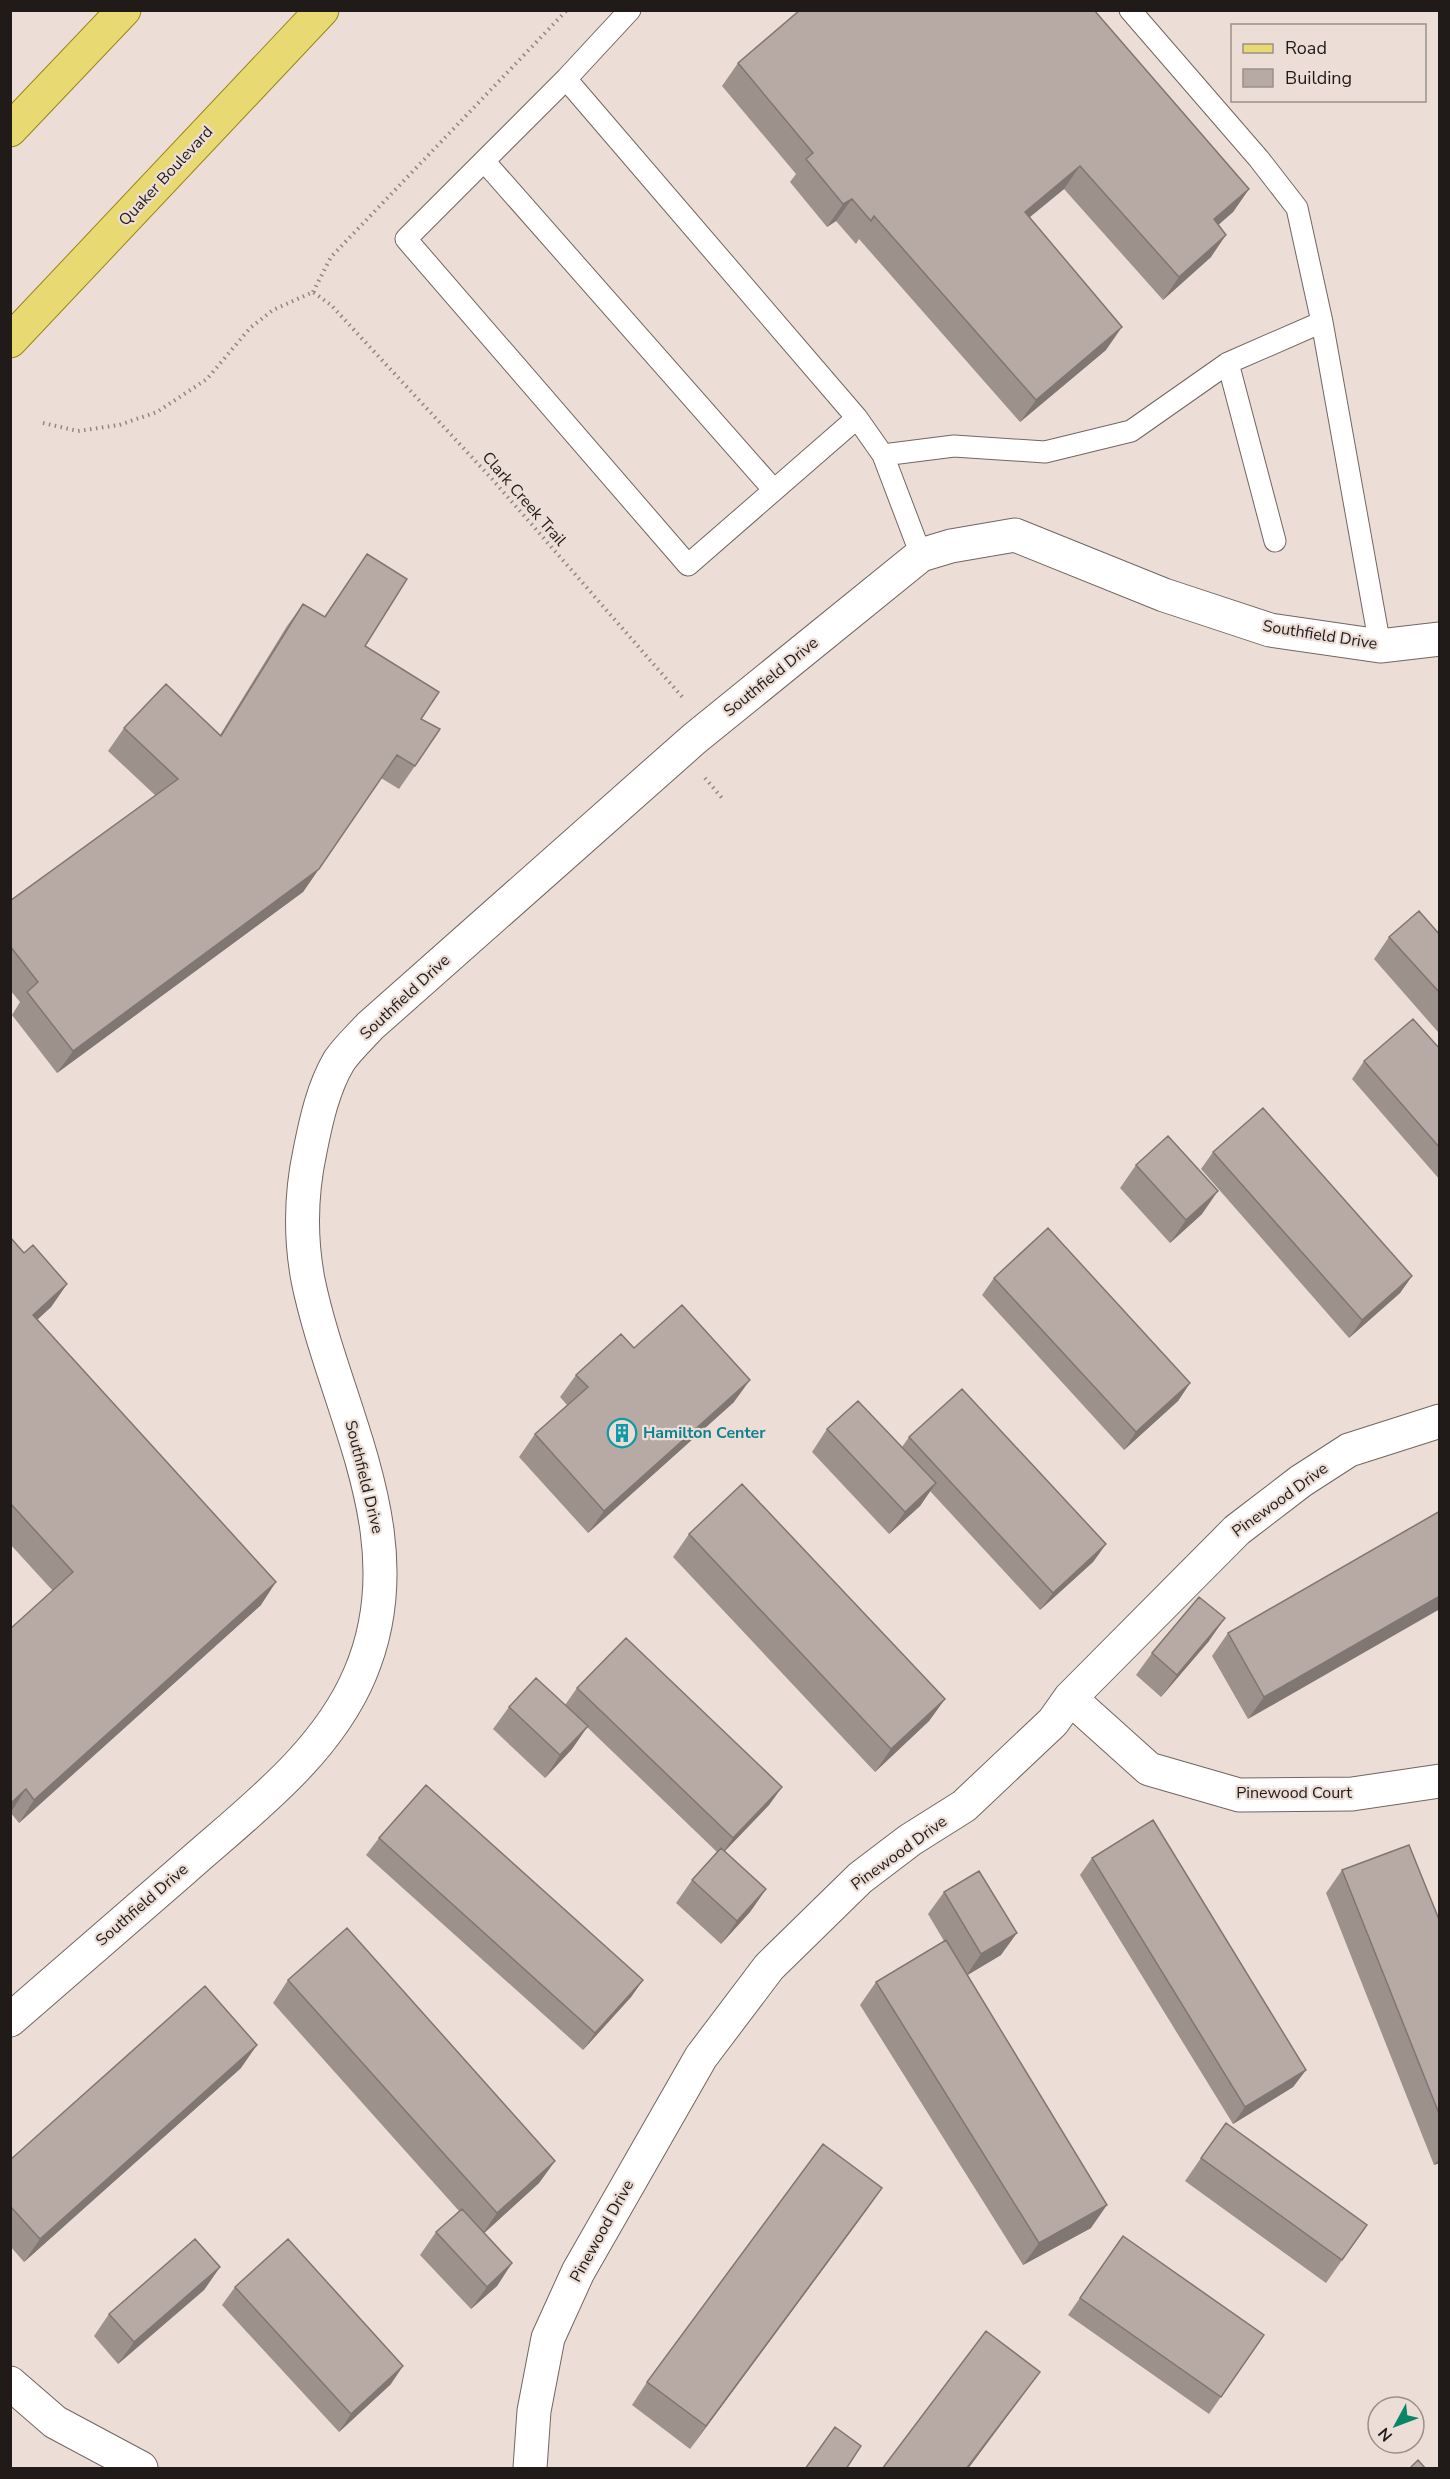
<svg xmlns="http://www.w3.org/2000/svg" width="1450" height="2479" viewBox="0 0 1450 2479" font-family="'Nunito Sans',sans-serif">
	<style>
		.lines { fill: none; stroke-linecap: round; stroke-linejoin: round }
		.service-casing { stroke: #726660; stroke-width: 23 }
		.minor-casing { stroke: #726660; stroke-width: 35 }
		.primary-casing { stroke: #998617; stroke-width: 35 }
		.path { stroke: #918782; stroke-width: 4; stroke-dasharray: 1.5 4.5; stroke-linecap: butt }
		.service { stroke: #fff; stroke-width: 21 }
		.minor { stroke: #fff; stroke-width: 33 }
		.primary { stroke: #e9d973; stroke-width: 33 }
		.wall { fill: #9d918c }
		.shaded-wall { fill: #807672 }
		.building { fill: #b7a9a3; stroke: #807672; stroke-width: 1.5 }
		.labels { text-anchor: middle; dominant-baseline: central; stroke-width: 4.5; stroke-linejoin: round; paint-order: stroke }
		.street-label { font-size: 16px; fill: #201b19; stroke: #ecded7 }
		.culture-label { font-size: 16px; font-weight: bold; fill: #0d838f; stroke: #ecded7; text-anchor: start }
	</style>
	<rect width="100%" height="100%" fill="#ecded7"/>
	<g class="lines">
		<g class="service-casing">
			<path id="service" d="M630 10 566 79 857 418 883 455 921 555
				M1130 10 1259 159 1297 208 1322 322 1380 646
				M566 79 406 239 688 565 857 418
				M484 161 773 489
				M1228 363 1275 541
				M883 455 954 446 1045 452 1131 431 1228 363 1322 322"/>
		</g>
		<g class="minor-casing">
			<path id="minor" d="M1070 1698 1149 1769 1239 1795 1352 1794 1440 1781
				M10 2020C68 1970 126 1919 184 1869 248 1812 326 1755 360 1674 418 1538 335 1411 308 1280 300 1237 301 1193 310 1151 316 1121 323 1088 339 1061 347 1049 360 1037 370 1026L694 739 921 555 951 546 1015 535 1164 595 1270 630 1380 646 1440 639
				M10 2383 55 2422 141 2468
				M530 2468 534 2411 548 2338 578 2272 701 2057 769 1967 860 1878 910 1840 964 1806 1053 1722 1070 1698 1237 1530 1301 1481 1349 1450 1440 1421"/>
		</g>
		<g class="primary-casing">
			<path id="primary" d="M10 130 124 10
				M10 341 322 10"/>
		</g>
		<path class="path" d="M313 292 331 257 567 10
			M43 423 78 431 119 425 157 412 207 379 250 328 273 310 313 292 331 305 492 479 684 699
			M705 778 722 798"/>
		<use href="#service" class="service"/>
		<use href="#minor" class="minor"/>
		<use href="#primary" class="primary"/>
	</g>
	<path class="wall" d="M738 63 1249 189 1233 212 1219 224 1211 257 1163 300 1064 189 1030 217 1106 350 1020 422 859 239 856 244 836 221 827 227 790 182 796 174 722 86Z
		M367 554 365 646 421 719 415 766 399 789 381 778 303 892 57 1073 12 1015 20 1002 10 990V901L156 796 108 751 124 728 220 735 287 626 303 604 324 617Z
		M1440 935V1030L1438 1032 1374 959 1389 937Z
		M1440 1049V1180L1352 1079 1364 1061Z
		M1213 1152 1412 1276 1400 1293 1349 1338 1201 1169Z
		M1136 1165 1202 1214 1170 1243 1120 1188Z
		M10 1237 24 1253 67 1284 51 1307 37 1320 261 1605 19 1823 10 1812 53 1591 10 1544Z
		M994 1278 1190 1383 1178 1401 1124 1450 982 1295Z
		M634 1348 734 1402 588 1533 519 1457 535 1434 567 1405 560 1397 576 1375Z
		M827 1429 902 1447 909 1437 1106 1544 1093 1562 1040 1610 930 1491 920 1506 889 1534 812 1452Z
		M1440 1511 1248 1719 1212 1656 1228 1633Z
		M689 1534 945 1699 929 1721 875 1772 673 1557Z
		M1209 1641 1161 1697 1136 1675 1152 1653Z
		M577 1688 782 1787 769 1805 725 1851 766 1889 750 1912 721 1944 676 1903 692 1880 717 1852 587 1727 572 1749 545 1778 493 1729 509 1707 565 1705Z
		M379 1838 643 1980 631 1997 583 2050 366 1855Z
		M1092 1858 1306 2070 1293 2087 1233 2124 1080 1875Z
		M1342 1870 1440 1922V2163L1434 2165 1326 1893Z
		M944 1892 1001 1955 967 1975 1091 2228 1023 2265 860 2005 876 1982 944 1941 928 1914Z
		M288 1980 555 2161 539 2183 484 2233 512 2263 497 2286 471 2309 420 2255 436 2232 459 2211 273 2003Z
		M241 2068 24 2262 10 2246V2160Z
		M1201 2158 1367 2225 1326 2283 1185 2181Z
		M882 2188 690 2449 632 2405 647 2382Z
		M1123 2236 1264 2335 1209 2414 1068 2315Z
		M220 2267 204 2290 118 2364 94 2336 109 2314Z
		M235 2287 391 2384 339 2432 222 2305Z"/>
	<path class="shaded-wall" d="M1080 166 1064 189 1009 234 1025 212Z
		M1249 189 1233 212 1199 242 1214 219Z
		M852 199 836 221 827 227 843 204Z
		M1226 235 1211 257 1163 300 1179 277Z
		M1122 327 1106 350 1020 422 1036 400Z
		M319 869 303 892 57 1073 73 1051Z
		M1218 1191 1202 1214 1170 1243 1186 1220Z
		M1412 1276 1400 1293 1349 1338 1362 1320Z
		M67 1284 51 1307 17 1338 33 1315Z
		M750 1380 734 1402 588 1533 604 1511Z
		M1190 1383 1178 1401 1124 1450 1136 1432Z
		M936 1483 920 1506 889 1534 905 1512Z
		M1106 1544 1093 1562 1040 1610 1053 1593Z
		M276 1582 261 1605 19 1823 34 1800Z
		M1440 1596V1609L1248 1719 1264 1697Z
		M1225 1618 1209 1641 1161 1697 1177 1675Z
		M945 1699 929 1721 875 1772 891 1749Z
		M588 1726 572 1749 545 1778 560 1755Z
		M782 1787 769 1805 721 1855 733 1838Z
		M26 1789 11 1812 10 1804Z
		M766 1889 750 1912 721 1944 737 1921Z
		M1017 1933 1001 1955 966 1976 981 1954Z
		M643 1980 631 1997 583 2050 595 2033Z
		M257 2045 241 2068 24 2262 40 2239Z
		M1306 2070 1293 2087 1233 2124 1245 2107Z
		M1440 2158V2163L1434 2165Z
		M555 2161 539 2183 481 2236 497 2213Z
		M882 2188 866 2211 690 2449 706 2426Z
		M1107 2205 1091 2228 1023 2265 1039 2243Z
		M512 2263 497 2286 471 2309 487 2287Z
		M220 2267 204 2290 118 2364 134 2342Z
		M403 2366 391 2384 339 2432 351 2414Z
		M1040 2372 968 2469H966Z"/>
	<path class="building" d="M800 10H1094L1249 189 1214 219 1226 235 1179 277 1080 166 1025 212 1122 327 1036 400 874 216 871 221 852 199 843 204 806 159 813 153 738 63Z
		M367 554 407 579 365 646 439 692 421 719 440 729 415 766 397 755 319 869 73 1051 27 992 38 982 10 946V901L178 779 124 728 166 684 221 736 303 604 325 617Z
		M1419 911 1440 935V993L1389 937Z
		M1413 1019 1440 1049V1148L1364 1061Z
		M1263 1108 1412 1276 1362 1320 1213 1152Z
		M1168 1136 1218 1191 1186 1220 1136 1165Z
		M1048 1228 1190 1383 1136 1432 994 1278Z
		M10 1237 24 1253 33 1245 67 1284 33 1315 276 1582 34 1800 26 1789 10 1804V1629L73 1572 10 1503Z
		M682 1305 750 1380 604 1511 535 1434 588 1387 576 1375 621 1334 634 1348Z
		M962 1389 1106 1544 1053 1593 909 1437Z
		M858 1401 936 1483 905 1512 827 1429Z
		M742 1484 945 1699 891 1749 689 1534Z
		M1440 1511V1596L1264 1697 1228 1633Z
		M1199 1597 1225 1618 1177 1675 1152 1653Z
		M626 1638 782 1787 733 1838 577 1688Z
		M536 1678 588 1726 560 1755 509 1707Z
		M426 1785 643 1980 595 2033 379 1838Z
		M1153 1820 1306 2070 1245 2107 1092 1858Z
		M1409 1845 1440 1922V2116L1342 1870Z
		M721 1848 766 1889 737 1921 692 1880Z
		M979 1871 1017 1933 981 1954 944 1892Z
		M347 1928 555 2161 497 2213 288 1980Z
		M946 1940 1107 2205 1039 2243 876 1982Z
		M205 1986 257 2045 40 2239 10 2206V2160Z
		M1226 2123 1367 2225 1342 2260 1201 2158Z
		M823 2144 882 2188 706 2426 647 2382Z
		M462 2209 512 2263 487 2287 436 2232Z
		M1123 2236 1264 2335 1221 2397 1080 2298Z
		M195 2239 220 2267 134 2342 109 2314Z
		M288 2239 403 2366 351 2414 235 2287Z
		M986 2331 1040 2372 966 2469H882Z
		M835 2427 861 2446 846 2469H805Z
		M1418 2460 1426 2469H1409Z"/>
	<defs>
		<g id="building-ring" transform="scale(1.5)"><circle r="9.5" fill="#ecded7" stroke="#0f9aa8" stroke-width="1.5"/><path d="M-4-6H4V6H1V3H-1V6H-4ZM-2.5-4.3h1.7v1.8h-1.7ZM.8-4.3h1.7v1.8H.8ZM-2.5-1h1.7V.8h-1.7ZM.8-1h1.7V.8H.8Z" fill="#0f9aa8"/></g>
	</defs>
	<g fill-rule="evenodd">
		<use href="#building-ring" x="622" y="1433"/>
	</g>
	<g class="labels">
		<g class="street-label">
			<text transform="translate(166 176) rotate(-47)">Quaker Boulevard</text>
			<text transform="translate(524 499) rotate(49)">Clark Creek Trail</text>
			<text transform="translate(1320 635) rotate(9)">Southfield Drive</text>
			<text transform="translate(771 677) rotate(-39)">Southfield Drive</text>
			<text transform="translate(405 997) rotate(-43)">Southfield Drive</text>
			<text transform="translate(364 1477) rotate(76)">Southfield Drive</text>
			<text transform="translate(1280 1500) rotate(-36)">Pinewood Drive</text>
			<text x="1294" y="1793">Pinewood Court</text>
			<text transform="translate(899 1853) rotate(-36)">Pinewood Drive</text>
			<text transform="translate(142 1905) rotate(-41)">Southfield Drive</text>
			<text transform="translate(602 2231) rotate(-61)">Pinewood Drive</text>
		</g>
		<g class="culture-label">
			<text x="643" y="1433">Hamilton Center</text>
		</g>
	</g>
	<rect width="1450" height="2479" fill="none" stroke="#201b19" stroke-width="24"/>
	<rect x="1231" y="24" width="195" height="78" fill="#ecded7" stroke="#9a908b" stroke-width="1.5"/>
	<rect x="1243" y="44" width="30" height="9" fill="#e9d973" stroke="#9a908b" stroke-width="1.5"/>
	<text x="1285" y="54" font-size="18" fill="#201b19">Road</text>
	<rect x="1243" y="69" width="30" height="18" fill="#b7a9a3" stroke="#9a908b" stroke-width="1.5"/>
	<text x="1285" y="84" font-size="18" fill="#201b19">Building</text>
	<g transform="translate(1396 2425) rotate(229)"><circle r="28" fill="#ecded7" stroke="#9a908b" stroke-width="1.5"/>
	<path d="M0-4.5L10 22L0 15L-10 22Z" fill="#098667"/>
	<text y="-9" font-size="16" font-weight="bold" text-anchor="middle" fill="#201b19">N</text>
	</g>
</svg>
